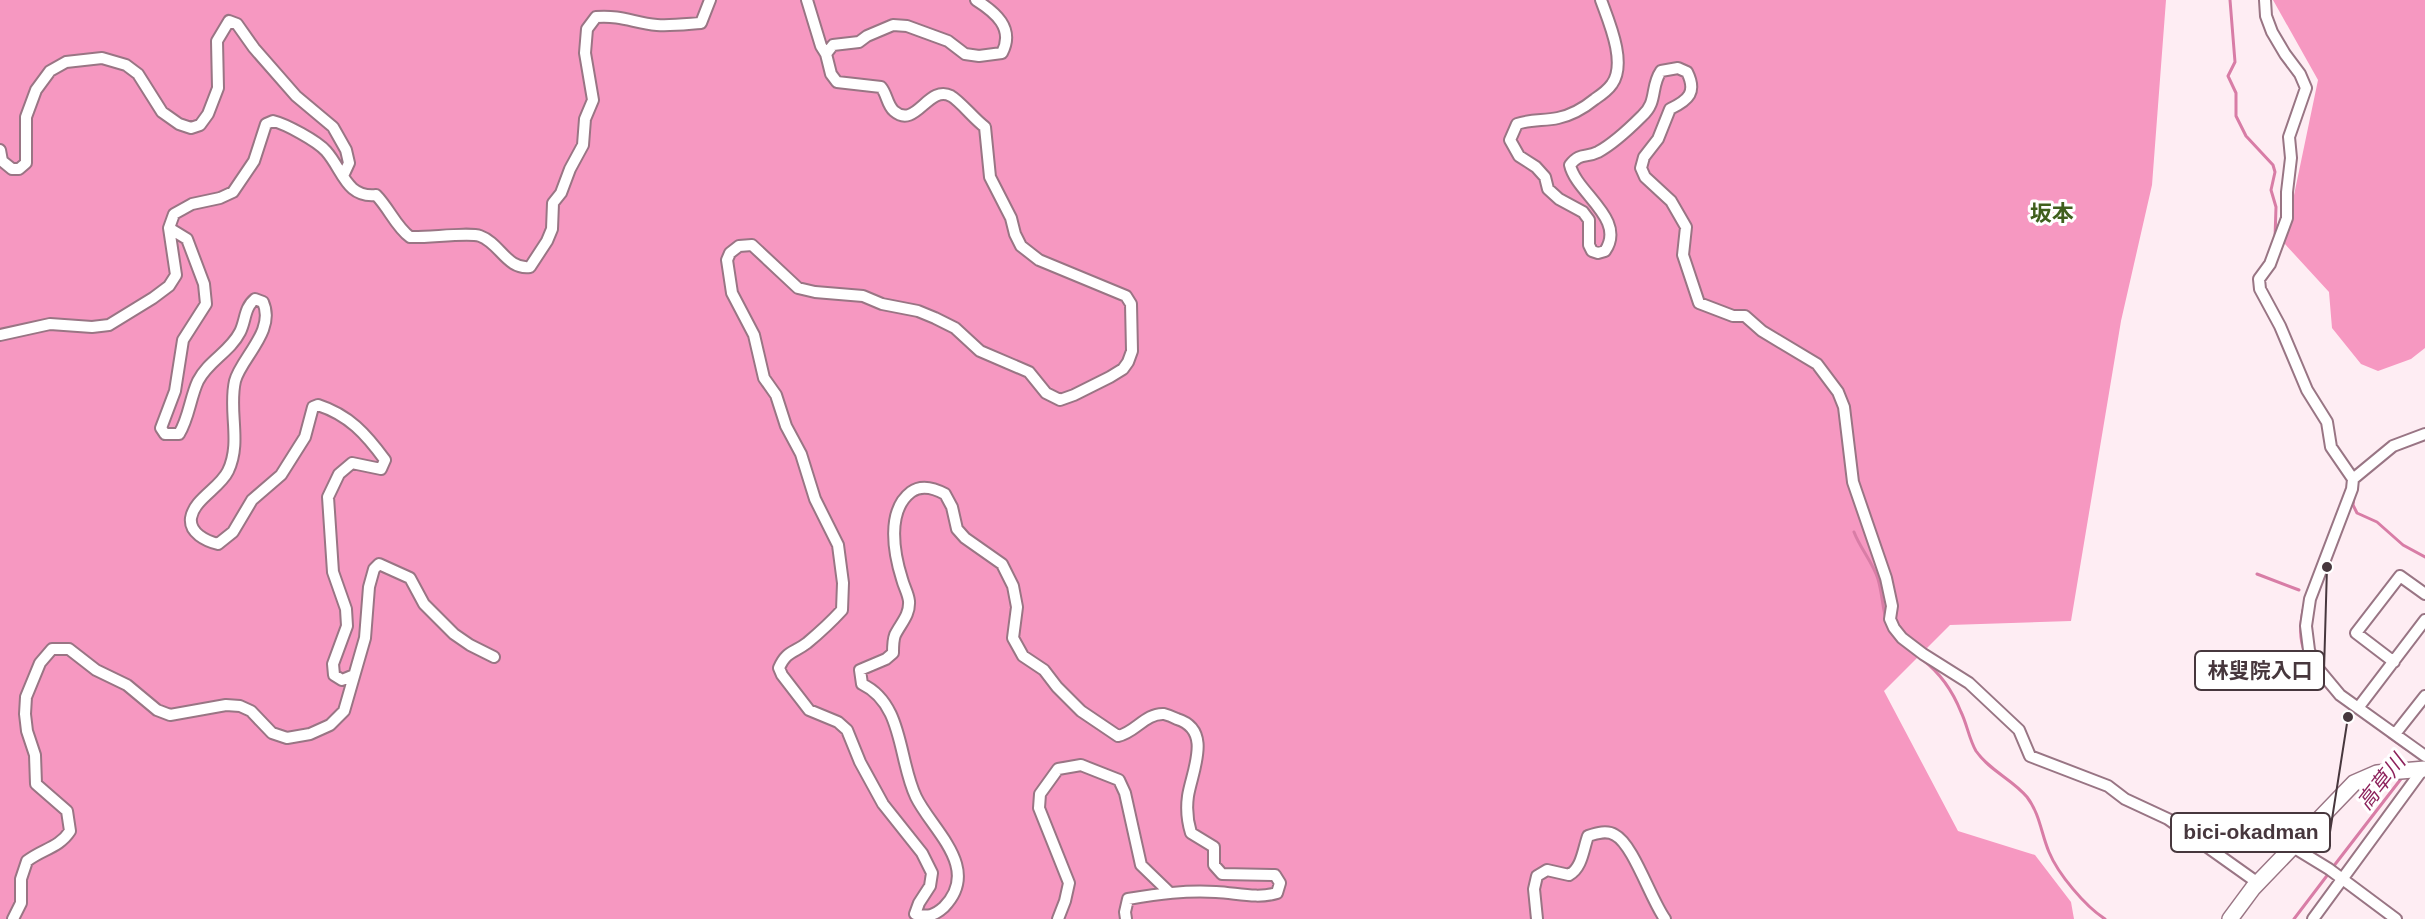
<svg xmlns="http://www.w3.org/2000/svg" width="2425" height="919" viewBox="0 0 2425 919" font-family="Arial,'Noto Sans JP',sans-serif">
	<style>
		.forest { fill: #f698c1 }
		.lines { fill: none; stroke-linecap: round; stroke-linejoin: round }
		.stream { stroke: #d87da6; stroke-width: 3 }
		.street-casing { stroke: #997584; stroke-width: 14 }
		.secondary-casing { stroke: #997584; stroke-width: 18 }
		.street { stroke: #fff; stroke-width: 10 }
		.secondary { stroke: #fff; stroke-width: 15 }
		.labels { text-anchor: middle; dominant-baseline: central; stroke-width: 6; stroke-linejoin: round; paint-order: stroke }
		.water-label { font-size: 21px; font-style: italic; fill: #8d225c; stroke: #fff }
		.quarter-label { font-size: 22px; font-weight: bold; fill: #3f5f1d; stroke: #fff }
		.leader { fill: none; stroke: #47373d; stroke-width: 2 }
		.callout-dot { fill: #47373d; stroke: #fff; stroke-width: 2 }
		.callout { fill: #fff; stroke: #47373d; stroke-width: 2 }
		.callout-label { font-size: 21px; text-anchor: middle; font-weight: bold; fill: #47373d }
	</style>
	<rect width="100%" height="100%" fill="#feedf3"/>
	<path class="forest" d="M0 0H2166L2152 185 2121 321 2071 621 1950 625 1884 691 1958 831 2035 855 2071 902 2074 919H0Z
		M2273 0H2425V348L2411 359 2378 371 2361 364 2332 328 2329 292 2284 243 2318 80Z"/>
	<g class="lines">
		<path class="stream" d="M2230 0 2235 62 2228 76 2236 93V116L2246 136 2273 165 2275 172 2271 190 2276 207 2275 238
			M2354 497 2353 505 2357 513 2377 522 2403 545 2425 557
			M1854 532C1860 548 1873 563 1878 579 1885 603 1881 624 1899 642
			M2257 574 2299 590
			M2303 610C2300 626 2299 638 2305 653
			M1923 660C1940 673 1953 692 1961 712 1967 724 1969 739 1976 751 1990 771 2012 779 2027 797 2040 814 2041 833 2049 852 2058 874 2085 906 2105 919
			M2311 670 2330 691
			M2389 737 2406 749
			M2333 867 2404 775
			M2294 919 2329 873"/>
		<g class="street-casing">
			<path id="street" d="M807 0 821 46 826 54
				M976 0C995 12 1015 28 1002 53L979 56 965 54 948 41 907 26 893 25 867 36 859 42 833 45 826 54 831 74 837 82 881 87C887 94 887 105 894 111 916 130 928 84 951 96 960 101 975 120 985 127L990 177 1011 218 1015 234 1021 246 1039 260 1126 296 1131 304 1132 351 1128 362 1123 369 1110 377 1074 395 1060 400 1046 393 1029 372 980 351 955 328 935 318 918 311 882 304 863 296 815 292 798 288 752 245 739 246 730 253 727 260 732 293 754 335 764 378 776 395 786 426 801 454 815 499 838 545 843 583 842 610C831 622 819 633 807 643 794 653 786 651 779 668L782 675 809 710 838 722 847 730 860 762 883 804 922 853 932 873 930 886 919 903 915 914C928 917 934 916 944 907 982 868 932 830 916 797 898 760 904 704 862 684L860 670 886 659 893 653C893 647 893 640 895 635 901 623 910 615 909 601 908 593 904 587 902 579 894 554 886 511 911 492 922 484 934 488 945 494L952 507 957 529 965 538 1002 564 1013 586 1017 607 1013 638 1023 656 1044 670 1057 687 1081 711 1118 736C1135 733 1145 713 1164 714 1168 715 1173 717 1177 719 1213 730 1192 771 1188 796 1186 810 1187 820 1191 833L1214 847V865L1222 874 1275 875 1280 883 1277 893C1257 899 1237 893 1216 892 1186 890 1158 894 1128 899L1125 912 1126 919
				M1601 0C1609 22 1627 63 1612 84 1608 90 1601 95 1595 99 1584 108 1572 115 1558 118 1544 121 1531 119 1517 124L1510 140 1519 156 1536 167 1545 177 1548 189 1559 199 1583 212 1589 220V245L1592 251 1598 253 1605 251C1627 219 1576 193 1570 165 1580 152 1586 158 1598 152 1611 145 1631 127 1642 116 1658 102 1650 87 1661 71L1678 68 1687 72C1697 92 1689 100 1670 109L1658 139 1644 157 1641 168 1645 177 1671 201 1686 227 1683 255 1699 303 1733 316H1745L1762 331 1817 364 1838 392 1844 407 1853 482 1886 578 1892 606 1890 619 1894 628 1902 638 1923 654 1969 683 2019 730 2030 756 2108 786 2125 799 2168 819 2258 883
				M2265 0 2266 16 2272 32 2285 54 2300 74 2306 88 2289 137 2291 158 2287 192V218L2270 264 2259 279 2260 289 2280 326 2307 390 2327 422 2331 447 2353 479 2352 489 2310 599 2306 626 2309 650 2315 665 2340 695 2425 756
				M0 150 2 161 12 169H19L26 163V117L36 90 50 71 66 62 102 58 126 65 138 74 162 112 179 124 191 128 200 125 208 114 218 88 217 41 229 21 237 24 254 48 296 96 333 127 346 150 349 163 343 176
				M169 228 187 239 204 284 206 304 183 340 175 391 161 428 165 434H179C189 418 190 398 198 381 208 361 230 352 240 332 246 320 244 308 255 299L263 302C276 331 241 358 235 381 228 411 242 442 228 471 220 488 194 499 191 518 189 533 206 541 218 544L233 532 252 500 281 475 305 437 313 407 318 405C349 415 366 434 385 460L381 469 352 463 339 474 328 497 333 572 346 609 347 626 333 664 334 675 342 680 354 675
				M0 335 50 324 92 327 109 325 153 298 169 286 176 275 169 228 174 214 192 204 220 198 233 192 254 161 266 124 273 121C286 124 317 141 326 151 343 170 346 198 376 195 389 208 396 227 410 237 427 238 469 232 480 236 500 243 507 270 530 267L547 241 552 229 553 203 561 193 570 169 583 145 585 119 593 100 585 53 587 29 596 17C622 15 634 23 657 25 671 26 687 24 701 23L710 0
				M2353 479 2393 446 2425 434
				M2394 662 2356 633 2400 576 2425 594
				M2358 708 2425 620
				M2395 734 2425 696
				M2293 847 2329 869 2396 919
				M13 919 21 903V879L27 861C42 849 59 848 70 831L67 811 36 784 35 755 27 731 25 714 26 697 40 663 52 649H69L96 670 127 685 157 710 170 715 226 705 240 706 251 711 272 733 287 738 310 734 330 725 344 711 365 638 369 587 374 569 379 564 410 578 424 604 454 634 470 645 494 657
				M1058 919 1065 901 1069 883 1039 808 1040 794 1058 769 1081 765 1119 780 1125 793 1141 865 1169 892
				M1537 919 1534 889 1537 876 1547 870 1569 875C1582 868 1583 850 1588 836 1597 833 1607 830 1615 835 1633 844 1651 900 1665 919
				M2313 919 2423 769"/>
		</g>
		<g class="secondary-casing">
			<path id="secondary" d="M2230 919 2253 888 2354 783 2377 773 2425 769"/>
		</g>
		<use href="#street" class="street"/>
		<use href="#secondary" class="secondary"/>
	</g>
	<g class="labels">
		<g class="water-label">
			<text transform="translate(2381 782) rotate(-52)">高草川</text>
		</g>
		<g class="quarter-label">
			<text x="2052" y="213">坂本</text>
		</g>
	</g>
	<path class="leader" d="M2327 567L2324 671M2348 717L2330 832"/>
	<g class="callout-dot">
		<circle cx="2327" cy="567" r="6"/>
		<circle cx="2348" cy="717" r="6"/>
	</g>
	<g class="callout">
		<rect x="2195" y="651" width="129" height="39" rx="6"/>
		<rect x="2171" y="813" width="159" height="39" rx="6"/>
	</g>
	<g class="callout-label">
		<text x="2260" y="678">林叟院入口</text>
		<text x="2251" y="839">bici-okadman</text>
	</g>
</svg>
